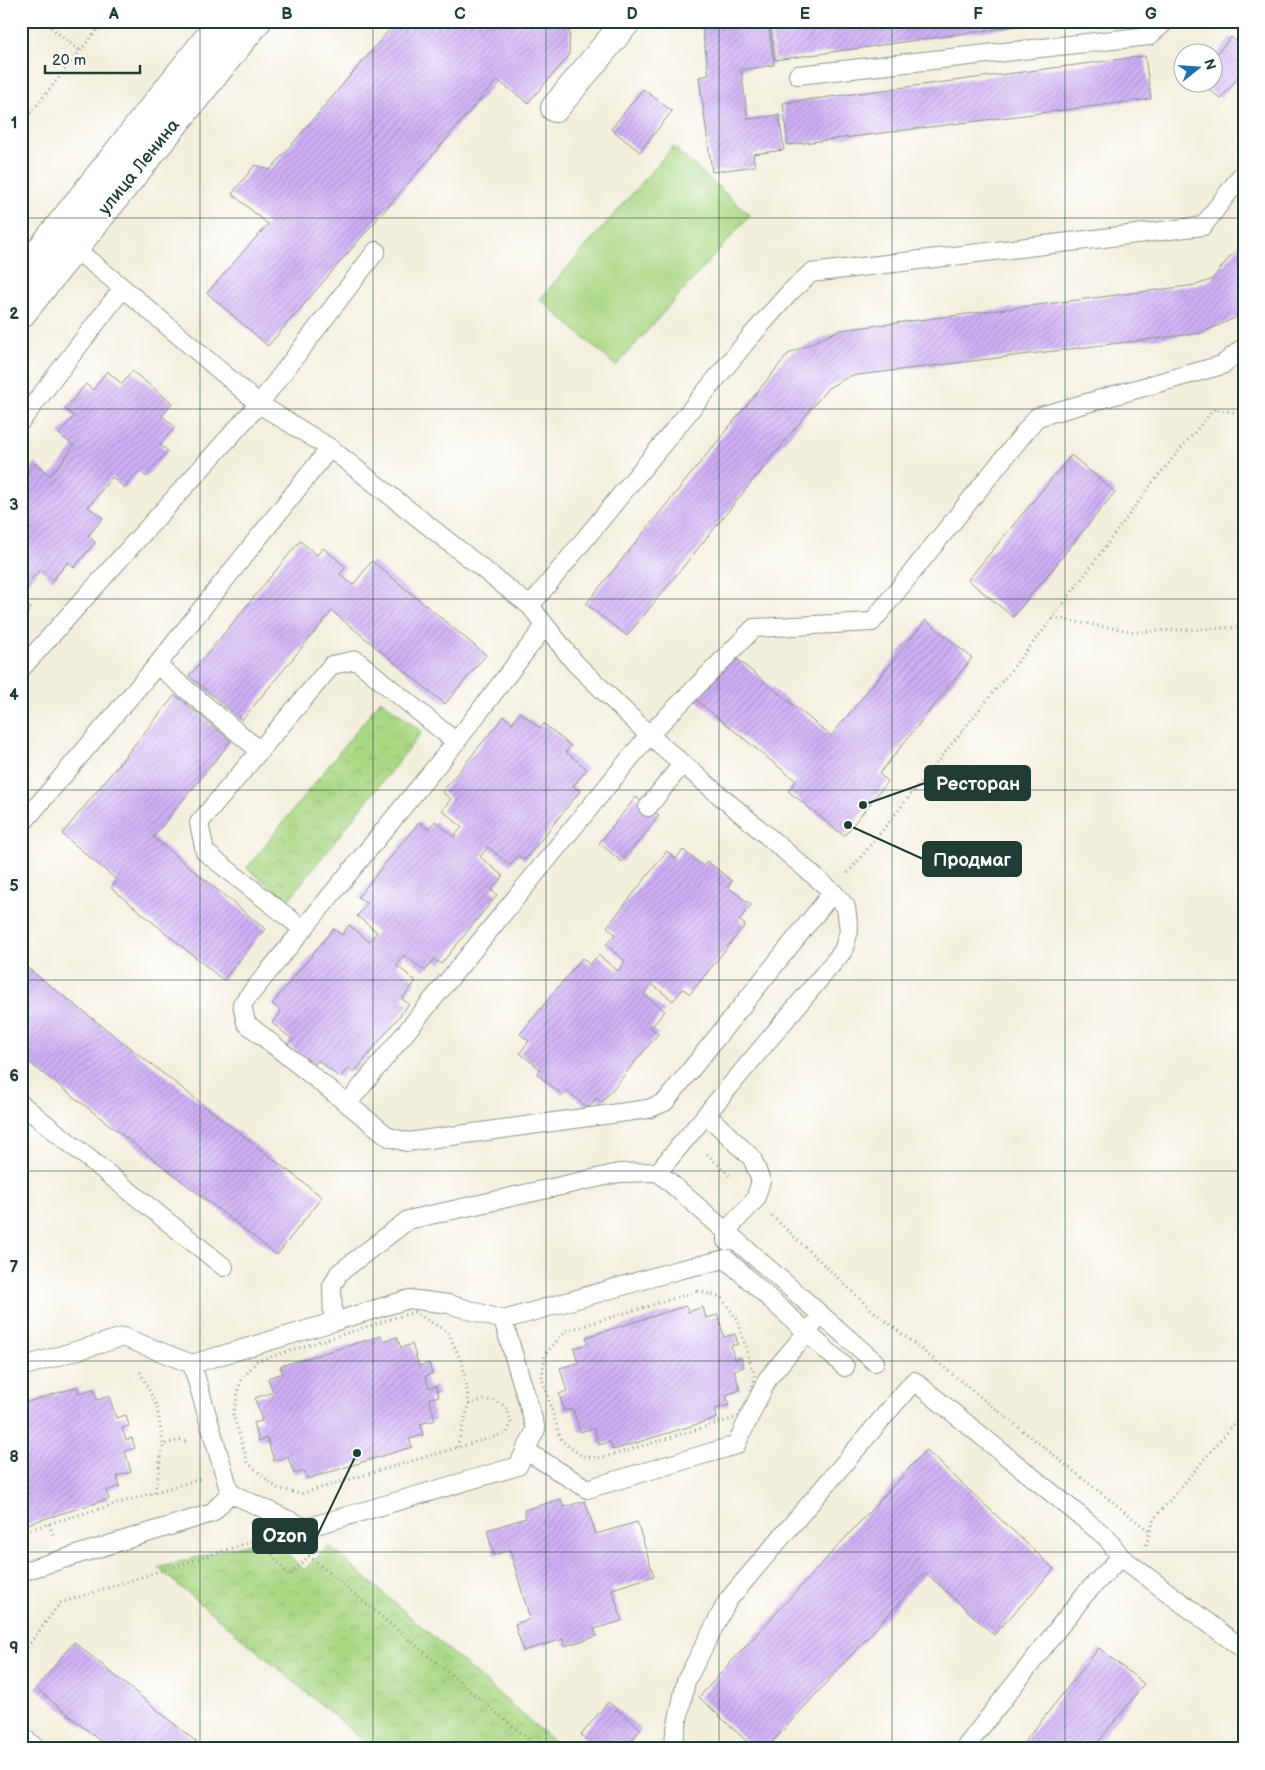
<svg xmlns="http://www.w3.org/2000/svg" width="1265" height="1770" viewBox="0 0 1265 1770" font-family="'Balsamiq Sans',sans-serif">
	<style>
		.park { fill: url(#park-crowns); stroke: #648a5c }
		.pitch { fill: #aad885; stroke: #648a5c }
		.building { fill: url(#building-hatch) }
		.lines { fill: none; stroke-linecap: round; stroke-linejoin: round }
		.service-casing { stroke: #899688; stroke-width: 20 }
		.minor-casing { stroke: #899688; stroke-width: 30 }
		.tertiary-casing { stroke: #899688; stroke-width: 30 }
		.path { stroke: #899688; stroke-width: 3; stroke-dasharray: 1 4; stroke-linecap: butt }
		.service { stroke: #fff; stroke-width: 18 }
		.minor { stroke: #fff; stroke-width: 28 }
		.tertiary { stroke: #fff; stroke-width: 28 }
		.grid { fill: none; stroke: #1f3d34; stroke-width: 1; stroke-opacity: 0.55 }
		.labels { text-anchor: middle; dominant-baseline: central; stroke-width: 4; stroke-linejoin: round; paint-order: stroke }
		.street-label { font-size: 18px; fill: #1f3d34; stroke: #fff }
		.leader { fill: none; stroke: #1f3d34; stroke-width: 2 }
		.callout-dot { fill: #1f3d34; stroke: #fff; stroke-width: 2 }
		.callout { fill: #1f3d34; stroke: #1f3d34; stroke-width: 2 }
		.callout-label { font-size: 19px; text-anchor: middle; font-weight: bold; fill: #fff }
		.neatline { fill: none; stroke: #1f3d34; stroke-width: 2 }
		.grid-label { font-size: 16px; text-anchor: middle; font-weight: bold; fill: #1f3d34 }
	</style>
	<defs>
		<pattern id="park-crowns" width="20" height="18" patternUnits="userSpaceOnUse" patternTransform="scale(1.25)"><rect width="20" height="18" fill="#aad885"/><path d="M2 6a3 3 0 1 1 6 0M12 15a3 3 0 1 1 6 0" fill="none" stroke="#92ba73"/></pattern>
		<pattern id="building-hatch" width="6" height="6" patternUnits="userSpaceOnUse" patternTransform="scale(1.25)"><rect width="6" height="6" fill="#cfaff6"/><path d="M-1 1l2-2M0 6l6-6M5 7l2-2" fill="none" stroke="#a790c8"/></pattern>
	</defs>
	<rect width="100%" height="100%" fill="#fff"/>
	<filter id="ink" filterUnits="userSpaceOnUse"><feTurbulence type="fractalNoise" baseFrequency=".02" numOctaves="2"/><feDisplacementMap in="SourceGraphic" scale="10" xChannelSelector="R" yChannelSelector="G"/><feConvolveMatrix kernelMatrix="1 2 1 2 8 2 1 2 1" color-interpolation-filters="sRGB"/></filter>
	<filter id="wash" filterUnits="userSpaceOnUse"><feTurbulence type="fractalNoise" baseFrequency=".0096" numOctaves="4" result="noise"/><feDisplacementMap in="SourceGraphic" scale="20" xChannelSelector="R" yChannelSelector="G"/><feGaussianBlur stdDeviation="1.12" result="paint"/><feColorMatrix in="noise" values="0 0 0 0 0 0 0 0 0 0 0 0 0 0 0 0 0 1.4 0 .05"/><feComposite in="paint" operator="in"/></filter>
	<g filter="url(#wash)">
		<rect width="100%" height="100%" fill="#f3efdd"/>
		<path class="park" d="M381 700 422 732 288 900 247 868Z
			M271 1537 304 1570 329 1546 562 1749H374L158 1568Z"/>
		<path class="pitch" d="M673 147 750 215 616 366 540 299Z"/>
		<g id="blocks">
			<path class="building" d="M397 21H570L569 56 528 103 497 80 268 346 207 293 268 224 232 194 255 165 270 170Z
				M701 21H768L774 65 741 70 748 119 779 115 784 150 753 154 755 166 712 172 699 77 709 75Z
				M777 21H1045L1046 22 775 60 770 22Z
				M1231 37 1244 47V70L1221 99 1200 82H1212V60Z
				M1145 56 1151 99 788 145 783 103Z
				M643 89 672 111 640 152 611 129Z
				M1244 240V314L1201 333 850 376 828 388 627 636 586 604 788 354 840 330 1196 285 1211 280Z
				M107 371 122 384 132 371 172 403 162 416 175 427 160 445 168 451 146 477 140 471 125 488 112 477 88 507 103 518 88 536 95 542 74 568 68 562 53 580 40 569 21 592V480L35 463 50 476 62 462 74 446 59 434 74 416 65 409 86 384 93 390Z
				M1071 455 1115 492 1013 617 968 580Z
				M300 541 317 555 323 548 346 567 340 574 353 585 372 561 486 655 445 704 332 611 242 720 189 676Z
				M21 600 31 608 21 620Z
				M926 620 972 658 879 774 888 781 844 836 788 791 796 781 695 699 731 654 831 736Z
				M175 695 231 741 153 837 265 929 223 980 111 888 117 880 62 834Z
				M520 712 540 728 544 724 571 746 566 752 587 769 573 786 580 791 525 860 518 855 510 865 488 847 480 857 503 876 491 890 497 895 441 964 434 959 425 971 404 955 396 965 416 981 402 999 409 1004 354 1073 348 1068 340 1078 318 1060 314 1065 288 1044 292 1039 272 1023 281 1011 272 1004 333 929 342 935 349 925 369 941 373 937 377 932 357 916 367 904 358 897 419 822 428 829 435 821 454 837 462 827 442 810 451 799 442 792 504 716 512 723Z
				M636 797 659 816 622 862 599 843Z
				M683 850 703 866 707 861 732 881 728 887 751 905 739 920 745 925 690 994 683 989 673 1001 652 984 649 988 644 994 665 1011 651 1028 658 1034 602 1102 596 1098 588 1108 566 1090 562 1095 537 1074 540 1069 520 1053 529 1041 520 1034 582 958 590 965 598 955 618 971 625 961 606 945 615 934 607 927 667 851 676 859Z
				M21 963 322 1197 277 1255 21 1056Z
				M686 1306 688 1312 703 1307 706 1318 718 1315 724 1337 735 1334 738 1344 731 1346 734 1359 741 1357 744 1367 734 1370 740 1390 726 1395 729 1405 715 1409 717 1418 613 1450 610 1442 599 1445 594 1428 580 1432 573 1409 564 1411 559 1394 567 1391 560 1368 578 1363 574 1348 588 1344 586 1337Z
				M381 1336 383 1341 397 1337 401 1348 412 1344 419 1366 429 1363 432 1374 425 1376 429 1388 436 1386 439 1396 429 1399 435 1420 420 1424 423 1435 409 1439 412 1447 307 1479 305 1471 294 1474 288 1457 274 1461 267 1438 259 1441 253 1423 262 1421 255 1398 273 1392 268 1378 283 1373 280 1366Z
				M77 1387 79 1393 94 1389 97 1400 109 1396 116 1418 126 1415 129 1426 122 1428 126 1440 132 1438 135 1448 125 1451 131 1472 117 1476 120 1486 106 1491 109 1499 21 1526V1404Z
				M926 1450 1054 1569 994 1635 926 1573 766 1749H755L699 1697Z
				M561 1499 564 1507 585 1501 596 1534 637 1522 654 1576 612 1589 622 1621 594 1629 597 1636 565 1646 563 1639 523 1651 515 1624 530 1619 510 1550 494 1555 487 1530 526 1518 524 1510Z
				M74 1642 205 1749H110L36 1688Z
				M1099 1648 1144 1684 1093 1749H1019Z
				M608 1702 641 1729 626 1749H598L581 1735Z"/>
		</g>
	</g>
	<g filter="url(#ink)">
		<use href="#blocks" fill-opacity="0" stroke="#899688" stroke-width="1"/>
		<g class="lines">
			<g class="service-casing">
				<path id="service" d="M798 75 1149 36 1166 21
					M74 248 123 288 259 404 330 448 530 606 575 663 649 735 833 892 846 907 849 931 843 951 658 1172
					M21 421 123 288
					M530 606 751 336 790 292 811 273 1203 226 1244 172
					M545 626 456 742 242 1004 246 1023 389 1137 407 1142 648 1109 665 1102 833 892
					M157 665 260 751
					M21 669 259 404 376 251
					M648 807 683 763
					M21 825 157 665 330 448
					M303 929 205 852 199 823 332 665 356 660 456 742
					M348 1103 649 735 754 628 872 622 1037 417 1222 365 1244 347
					M21 1104 224 1267
					M707 1115 752 1158 761 1181 755 1200 726 1231V1241
					M503 1320 678 1270 726 1259 845 1367
					M21 1367 123 1337 192 1364 333 1322 332 1286 339 1273 408 1220 619 1173 658 1172 875 1362
					M525 1450 587 1489 736 1445 768 1378 813 1325
					M230 1493 306 1528 518 1466 536 1429 503 1320 449 1304 409 1299 333 1322
					M21 1572 212 1513 230 1493 192 1364
					M21 1735 37 1749
					M672 1749 686 1681 728 1600 914 1381 1106 1537 1121 1557
					M964 1749 1085 1594 1121 1557 1244 1650"/>
			</g>
			<g class="minor-casing">
				<path id="minor" d="M555 108 627 21"/>
			</g>
			<g class="tertiary-casing">
				<path id="tertiary" d="M21 275 222 21
					M21 314 257 21"/>
			</g>
			<path class="path" d="M43 21 80 51
				M21 125 104 21
				M1053 618 1136 632 1244 627
				M848 873 1053 618 1153 482 1214 409 1244 414
				M707 1154 731 1177
				M772 1216 873 1311 1150 1532
				M698 1291 721 1297 737 1319 755 1377 749 1401 738 1417 602 1458 582 1456 561 1440 542 1378 545 1354 566 1331Z
				M414 1312 448 1332 463 1365 469 1404C486 1399 491 1397 506 1407L511 1423 507 1433 300 1494 277 1488 248 1463 233 1414 241 1380 257 1361Z
				M140 1372 157 1407 163 1445 179 1440 188 1442
				M457 1447 469 1404
				M155 1492 163 1445
				M49 1524 53 1535
				M21 1532 200 1479
				M1146 1545 1154 1519 1244 1412
				M21 1655 60 1603 260 1539 289 1576 309 1556 540 1749"/>
			<use href="#service" class="service"/>
			<use href="#minor" class="minor"/>
			<use href="#tertiary" class="tertiary"/>
		</g>
	</g>
	<path class="grid" d="M200 21V1749M373 21V1749M546 21V1749M719 21V1749M892 21V1749M1065 21V1749M21 218H1244M21 409H1244M21 599H1244M21 790H1244M21 980H1244M21 1171H1244M21 1361H1244M21 1552H1244"/>
	<g class="labels">
		<g class="street-label">
			<text transform="translate(139 167) rotate(-51)">улица Ленина</text>
		</g>
	</g>
	<path class="leader" d="M863 805L925 783M848 825L923 859M357 1453L317 1536"/>
	<g class="callout-dot">
		<circle cx="863" cy="805" r="5"/>
		<circle cx="848" cy="825" r="5"/>
		<circle cx="357" cy="1453" r="5"/>
	</g>
	<g class="callout">
		<rect x="925" y="766" width="105" height="34" rx="5"/>
		<rect x="923" y="842" width="98" height="34" rx="5"/>
		<rect x="253" y="1519" width="64" height="34" rx="5"/>
	</g>
	<g class="callout-label">
		<text x="978" y="790">Ресторан</text>
		<text x="972" y="866">Продмаг</text>
		<text x="285" y="1542">Ozon</text>
	</g>
	<rect width="1265" height="1770" fill="none" stroke="#fff" stroke-width="55"/>
	<g transform="translate(1198 68) rotate(73)"><circle r="24" fill="#ffffff" stroke="#a5b1ae"/>
	<path d="M0-4L9 19L0 12L-9 19Z" fill="#1f6fb2"/>
	<text y="-8" font-size="14" font-weight="bold" text-anchor="middle" fill="#1f3d34">N</text>
	</g>
	<path d="M45 65v8h95v-8" fill="none" stroke="#1f3d34" stroke-width="2.5"/>
	<text x="52" y="65" font-size="15" fill="#1f3d34" stroke="#ffffff" stroke-width="4" paint-order="stroke">20 m</text>
	<rect x="28" y="28" width="1210" height="1714" class="neatline"/>
	<g class="grid-label">
		<text x="114" y="19">A</text>
		<text x="287" y="19">B</text>
		<text x="460" y="19">C</text>
		<text x="632" y="19">D</text>
		<text x="805" y="19">E</text>
		<text x="978" y="19">F</text>
		<text x="1151" y="19">G</text>
		<text x="14" y="128">1</text>
		<text x="14" y="319">2</text>
		<text x="14" y="510">3</text>
		<text x="14" y="700">4</text>
		<text x="14" y="891">5</text>
		<text x="14" y="1081">6</text>
		<text x="14" y="1272">7</text>
		<text x="14" y="1462">8</text>
		<text x="14" y="1653">9</text>
	</g>
</svg>
